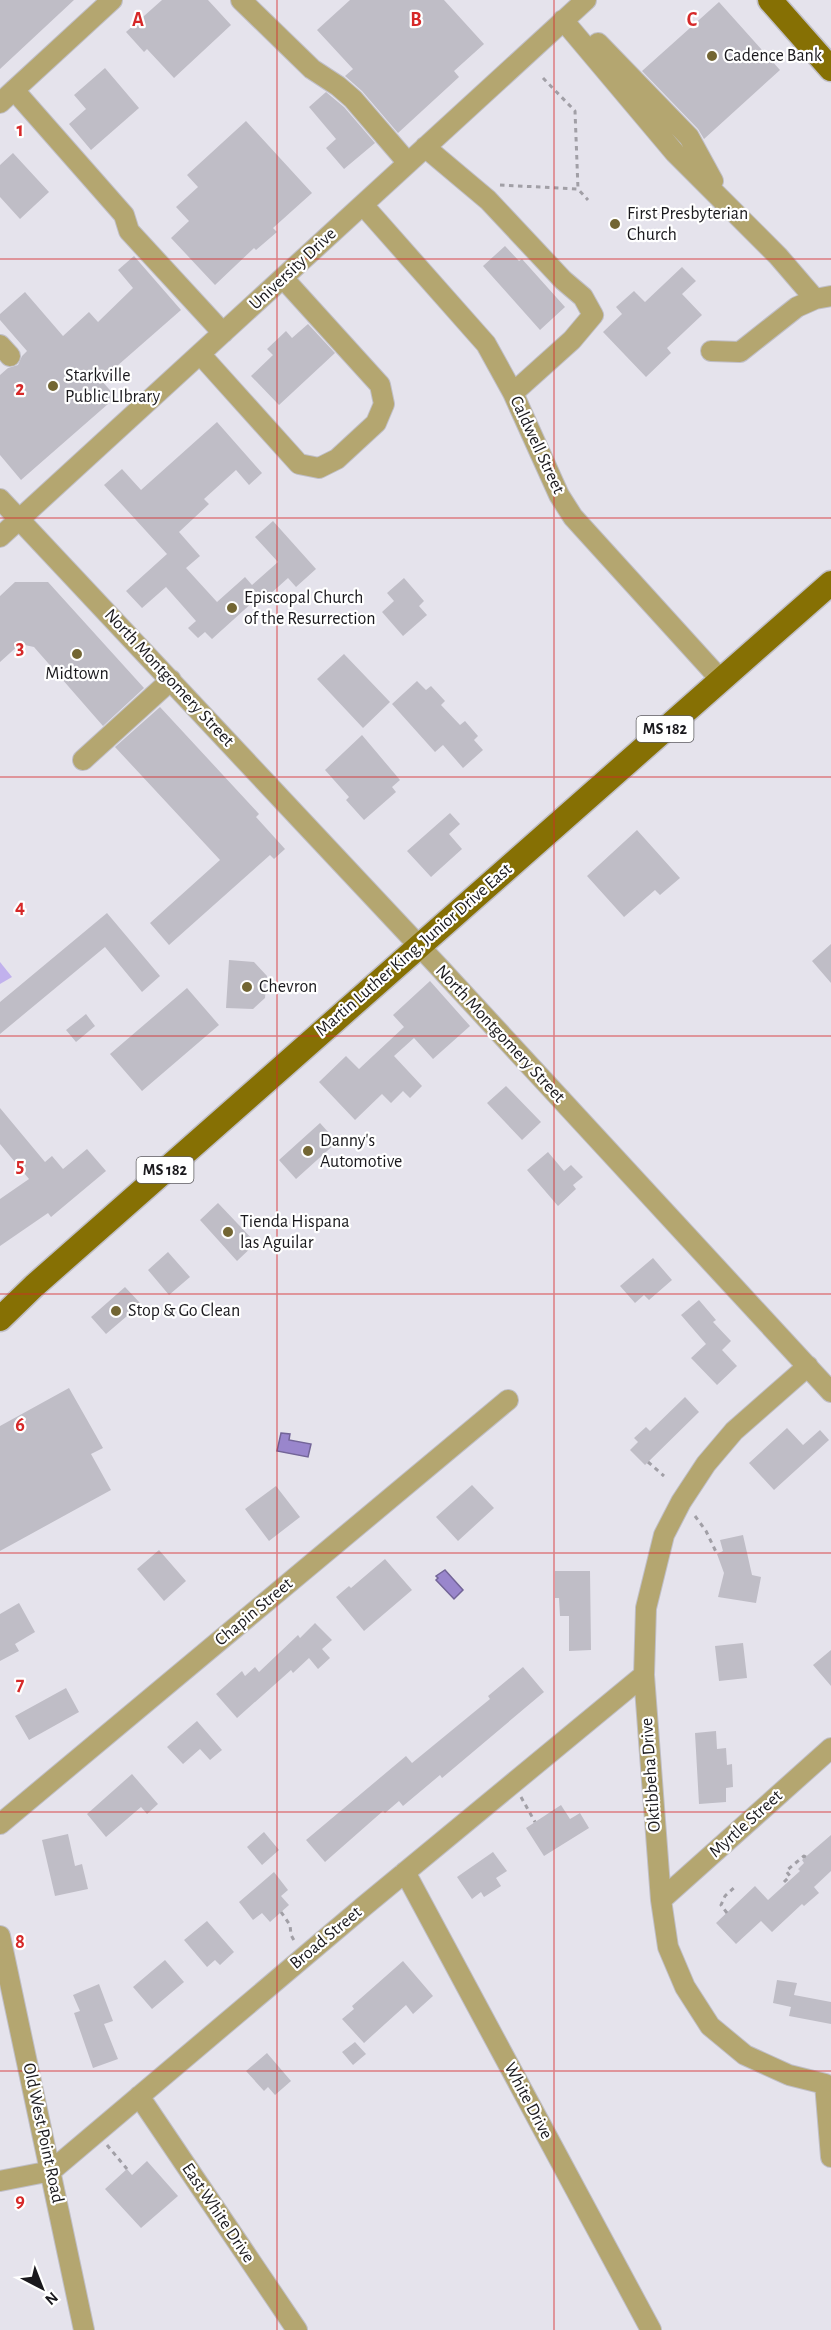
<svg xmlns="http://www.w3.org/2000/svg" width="831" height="2330" viewBox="0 0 831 2330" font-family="'Alegreya Sans',sans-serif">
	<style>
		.green { fill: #c1b1ed }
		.water { fill: #9986cc; stroke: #736598; stroke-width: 1.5 }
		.building { fill: #bfbdc6 }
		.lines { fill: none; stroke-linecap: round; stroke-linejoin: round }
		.minor-casing { stroke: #c0bfc7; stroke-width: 22 }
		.major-casing { stroke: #c0bfc7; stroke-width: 27 }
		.path { stroke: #a19fa6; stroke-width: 3; stroke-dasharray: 4.5 4.5; stroke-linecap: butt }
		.minor { stroke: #b4a670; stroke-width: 20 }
		.major { stroke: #867004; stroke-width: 24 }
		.grid { fill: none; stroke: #d62828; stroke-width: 1.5; stroke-opacity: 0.55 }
		.poi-dot { fill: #736633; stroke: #fff; stroke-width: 2 }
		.labels { text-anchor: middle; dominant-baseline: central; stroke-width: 4.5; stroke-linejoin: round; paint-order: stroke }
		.shield { fill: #fff; stroke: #5f5e61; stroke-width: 1.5 }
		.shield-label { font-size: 16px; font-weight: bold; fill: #1a191d }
		.poi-label { font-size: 18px; fill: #1a191d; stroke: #fff; text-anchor: start }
		.street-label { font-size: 18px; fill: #1a191d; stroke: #fff }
		.grid-label { font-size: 20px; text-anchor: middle; font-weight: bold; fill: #d62828; stroke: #fff; stroke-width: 4.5; stroke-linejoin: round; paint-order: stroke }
	</style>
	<rect width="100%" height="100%" fill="#e5e3ec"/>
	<path class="green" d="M0 962 12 977 0 984Z"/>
	<path class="water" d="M281 1433 290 1434 289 1440 311 1444 308 1457 277 1451Z
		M445 1570 463 1590 454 1599 436 1580 438 1578 436 1576Z"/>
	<path class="building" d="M0 0H74L0 69Z
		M162 0H208L231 25 174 78 147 49 144 52 126 32Z
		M350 0H444L484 44 454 71 459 77 398 133 362 91 345 76 353 69 317 30Z
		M719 2 780 70 704 139 698 129 642 71Z
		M105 68 139 108 91 150 69 124 86 109 74 95Z
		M326 92 344 107 375 143 344 169 326 148 336 139 309 107Z
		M246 121 312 193 273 228 277 232 256 250 254 248 215 285 171 238 189 221 176 207 198 187 187 175Z
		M13 153 49 192 20 219 0 197V165Z
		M505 246 519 261 522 259 565 307 540 330 483 266Z
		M134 256 181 310 101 380 116 397 21 480 0 455V375L8 368 18 365 22 356 27 351 0 320V314L25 292 63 336 89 312 98 322 133 288 118 270Z
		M682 267 696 281 682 294 702 315 667 348 671 353 646 377 603 332 622 314 616 307 634 291 645 302Z
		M308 324 335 353 279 405 251 376 273 355 267 349 286 331 292 338Z
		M217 422 262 473 249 485 236 470 204 499 209 504 179 532 200 556 186 568 217 602 245 577 252 585 278 562 255 537 273 521 316 569 296 587 288 578 258 605 254 601 212 639 205 632 198 638 188 628 196 621 166 587 142 608 126 591 167 554 104 485 122 469 141 490Z
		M404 578 424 601 419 606 427 615 403 636 382 612 394 601 387 593Z
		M15 582H48L144 688 103 726 34 647 20 644 0 662V596Z
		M344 654 390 702 363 728 317 679Z
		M417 681 426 690 431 686 445 701 441 705 460 725 465 721 478 736 474 740 483 750 463 768 443 745 435 752 392 704Z
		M160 707 259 814 256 817 285 849 274 859 270 855 169 945 150 923 220 860 115 747Z
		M362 735 400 780 392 787 396 792 364 820 346 800 349 797 325 770Z
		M450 813 460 824 449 834 462 849 431 877 407 851Z
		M637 830 680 878 660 895 655 890 624 917 587 876Z
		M107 913 160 976 142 992 105 947 0 1034V1002Z
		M831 944V983L812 961Z
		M229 960 254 962 267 976 265 998 253 1009 226 1008Z
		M430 981 470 1026 433 1059 414 1038 394 1056 422 1086 410 1098 403 1091 391 1103 382 1094 355 1120 319 1082 346 1056 359 1069 404 1027 393 1015Z
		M187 988 219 1025 142 1091 110 1054Z
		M86 1014 95 1026 76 1042 66 1030Z
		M506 1086 541 1122 522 1140 487 1103Z
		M0 1108 45 1162 52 1156 63 1169 87 1149 106 1171 51 1217 48 1213 0 1246V1199L29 1179 0 1144Z
		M320 1123 337 1142 296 1179 279 1160Z
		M548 1152 564 1171 571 1165 583 1177 573 1185 576 1189 558 1206 527 1170Z
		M218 1203 256 1243 237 1261 200 1220Z
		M168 1252 190 1277 169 1295 148 1270Z
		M653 1258 672 1280 649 1300 644 1295 635 1303 620 1286Z
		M125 1287 141 1304 106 1334 91 1317Z
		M699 1300 716 1320 713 1322 731 1341 722 1350 737 1366 717 1385 691 1358 706 1344 681 1315Z
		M69 1388 103 1448 91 1454 111 1490 0 1551V1426Z
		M685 1397 699 1412 645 1465 630 1450 638 1442 634 1438 646 1427 650 1431Z
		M787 1428 803 1445 820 1430 829 1440 774 1490 749 1463Z
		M472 1485 494 1508 458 1541 436 1517Z
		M276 1486 300 1517 269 1541 245 1509Z
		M743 1535 752 1575 761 1577 756 1603 718 1597 724 1573 717 1554 723 1551 720 1540Z
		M159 1550 186 1581 164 1601 137 1569Z
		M385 1559 412 1590 364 1631 336 1597 349 1586 351 1588Z
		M555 1571H590L591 1650 569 1651V1616H560L559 1598H555Z
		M19 1603 35 1632 15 1644 19 1651 0 1661V1614Z
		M315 1623 332 1640 322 1649 330 1658 318 1669 309 1658 293 1673 291 1670 237 1718 216 1694 242 1671 245 1676 255 1667 259 1672 298 1635 300 1638Z
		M743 1643 747 1678 719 1681 715 1646Z
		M831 1650V1686L813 1665Z
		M523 1667 544 1692 442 1778 440 1775 403 1806 399 1801 385 1813 383 1811 325 1862 306 1840 406 1756 412 1763 490 1699 488 1696Z
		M66 1688 79 1712 29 1740 15 1716Z
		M197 1721 222 1750 210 1760 200 1749 183 1764 167 1747Z
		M716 1731 717 1749 726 1748 727 1765 732 1764 733 1787 726 1788V1802L699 1804 695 1733Z
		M132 1774 158 1804 147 1814 141 1807 106 1837 87 1814Z
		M561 1805 570 1819 580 1813 589 1828 544 1856 526 1828Z
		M264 1832 279 1850 262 1865 247 1847Z
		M68 1834 75 1866 82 1864 88 1889 55 1896 42 1840Z
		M831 1835V1871L814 1887 819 1893 804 1906 802 1904 772 1932 761 1921 736 1944 716 1923 755 1886 768 1900 800 1871 798 1869 804 1863 802 1860Z
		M493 1852 507 1871 496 1878 501 1886 484 1897 481 1892 472 1899 457 1877Z
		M274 1872 288 1890 281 1896 289 1905 270 1922 262 1913 253 1920 239 1902Z
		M207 1921 234 1952 220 1965 215 1960 207 1967 184 1940Z
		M165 1960 184 1982 152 2009 133 1987Z
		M403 1961 433 1996 413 2014 406 2005 364 2043 342 2019 354 2009 352 2006Z
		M777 1980 797 1983 794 1995 831 2002V2024L789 2016 791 2007 773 2003Z
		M99 1984 113 2021 104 2024 118 2059 93 2068 74 2013 80 2011 73 1995Z
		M355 2042 366 2054 353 2065 342 2052Z
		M267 2053 291 2081 275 2095 268 2087 264 2091 246 2071Z
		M147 2161 178 2196 141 2228 105 2189 127 2169 132 2175Z"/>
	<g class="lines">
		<g class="minor-casing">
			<path id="minor" d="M241 0 312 69 338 86 353 99 408 163
				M563 20 675 153 778 256 815 299 831 296
				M598 43 689 137 713 181
				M14 90 124 215 129 231 223 333
				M0 103 112 0
				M425 147 488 200 563 280 583 297 593 315 572 340 513 393
				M363 205 486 344 513 393 559 495 573 517 721 680
				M0 345 10 356
				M711 351 740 352 797 307 815 299
				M200 354 299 464 319 468 337 459 376 423 384 404 380 385 283 278
				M0 499 438 966 831 1392
				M0 537 586 0
				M83 760 171 680
				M808 1366 734 1431 706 1464 681 1502 664 1535 646 1608 644 1675 661 1900 668 1947 685 1987 710 2026 745 2055 789 2075 825 2084 831 2157
				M0 1824 508 1400
				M405 1872 651 2330
				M661 1900 831 1748
				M0 1936 84 2330
				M139 2096 297 2330
				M0 2181 51 2171 363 1907 644 1675"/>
		</g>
		<g class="major-casing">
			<path id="major" d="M770 0 831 69
				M0 1319 34 1286 831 583"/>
		</g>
		<path class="path" d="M543 78 575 111 578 189
			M500 185 578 189 588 200
			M648 1462 664 1476
			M695 1516 706 1531 717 1554
			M521 1797 535 1822
			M784 1882 790 1876 786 1871 804 1856 806 1857
			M281 1912 290 1925 291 1935 295 1942
			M727 1913 721 1905 725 1896 736 1886
			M107 2145 127 2169"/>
		<use href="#minor" class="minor"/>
		<use href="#major" class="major"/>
	</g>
	<path class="grid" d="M277 0V2330M554 0V2330M0 259H831M0 518H831M0 777H831M0 1036H831M0 1294H831M0 1553H831M0 1812H831M0 2071H831"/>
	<g class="poi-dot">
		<circle cx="712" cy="56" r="6"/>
		<circle cx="615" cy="224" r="6"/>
		<circle cx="53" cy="386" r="6"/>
		<circle cx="232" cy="608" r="6"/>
		<circle cx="77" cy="654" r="6"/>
		<circle cx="247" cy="987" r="6"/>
		<circle cx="308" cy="1151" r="6"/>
		<circle cx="228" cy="1232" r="6"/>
		<circle cx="116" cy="1311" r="6"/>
	</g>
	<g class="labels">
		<g class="shield">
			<rect x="636.5" y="716" width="57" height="26" rx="4.5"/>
			<rect x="136.5" y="1157" width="57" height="26" rx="4.5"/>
		</g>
		<g class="shield-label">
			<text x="665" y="729">MS 182</text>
			<text x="165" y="1170">MS 182</text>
		</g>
		<g class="poi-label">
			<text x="724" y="56">Cadence Bank</text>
			<text x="627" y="214">First Presbyterian<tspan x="627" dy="21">Church</tspan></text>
			<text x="65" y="376">Starkville<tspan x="65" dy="21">Public LIbrary</tspan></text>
			<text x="244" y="598">Episcopal Church<tspan x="244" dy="21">of the Resurrection</tspan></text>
			<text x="77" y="674" text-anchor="middle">Midtown</text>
			<text x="259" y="987">Chevron</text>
			<text x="320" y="1141">Danny's<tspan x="320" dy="21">Automotive</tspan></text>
			<text x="240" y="1222">Tienda Hispana<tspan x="240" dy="21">las Aguilar</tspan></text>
			<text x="128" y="1311">Stop &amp; Go Clean</text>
		</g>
		<g class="street-label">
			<text transform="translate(293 269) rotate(-43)">University Drive</text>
			<text transform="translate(537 445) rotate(65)">Caldwell Street</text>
			<text transform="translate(169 678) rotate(47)">North Montgomery Street</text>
			<text transform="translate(414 950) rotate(-41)">Martin Luther King, Junior Drive East</text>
			<text transform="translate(500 1034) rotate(47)">North Montgomery Street</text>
			<text transform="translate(254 1612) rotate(-40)">Chapin Street</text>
			<text transform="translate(651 1775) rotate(-94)">Oktibbeha Drive</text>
			<text transform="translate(746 1824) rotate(-42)">Myrtle Street</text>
			<text transform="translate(326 1938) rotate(-40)">Broad Street</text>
			<text transform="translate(528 2101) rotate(62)">White Drive</text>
			<text transform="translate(43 2133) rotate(78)">Old West Point Road</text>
			<text transform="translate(218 2213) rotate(56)">East White Drive</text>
		</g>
	</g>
	<g class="grid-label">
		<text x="138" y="26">A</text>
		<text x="416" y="26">B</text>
		<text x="692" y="26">C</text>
		<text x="20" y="136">1</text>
		<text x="20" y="395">2</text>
		<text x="20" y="654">3</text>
		<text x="20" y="913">4</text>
		<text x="20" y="1172">5</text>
		<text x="20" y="1431">6</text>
		<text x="20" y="1690">7</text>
		<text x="20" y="1948">8</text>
		<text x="20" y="2207">9</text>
	</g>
	<g transform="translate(42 2288) rotate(138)" stroke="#ffffff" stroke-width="4.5" paint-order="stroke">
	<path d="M0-4.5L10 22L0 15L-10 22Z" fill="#1a191d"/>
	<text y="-9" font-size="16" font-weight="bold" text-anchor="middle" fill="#1a191d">N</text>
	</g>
</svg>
